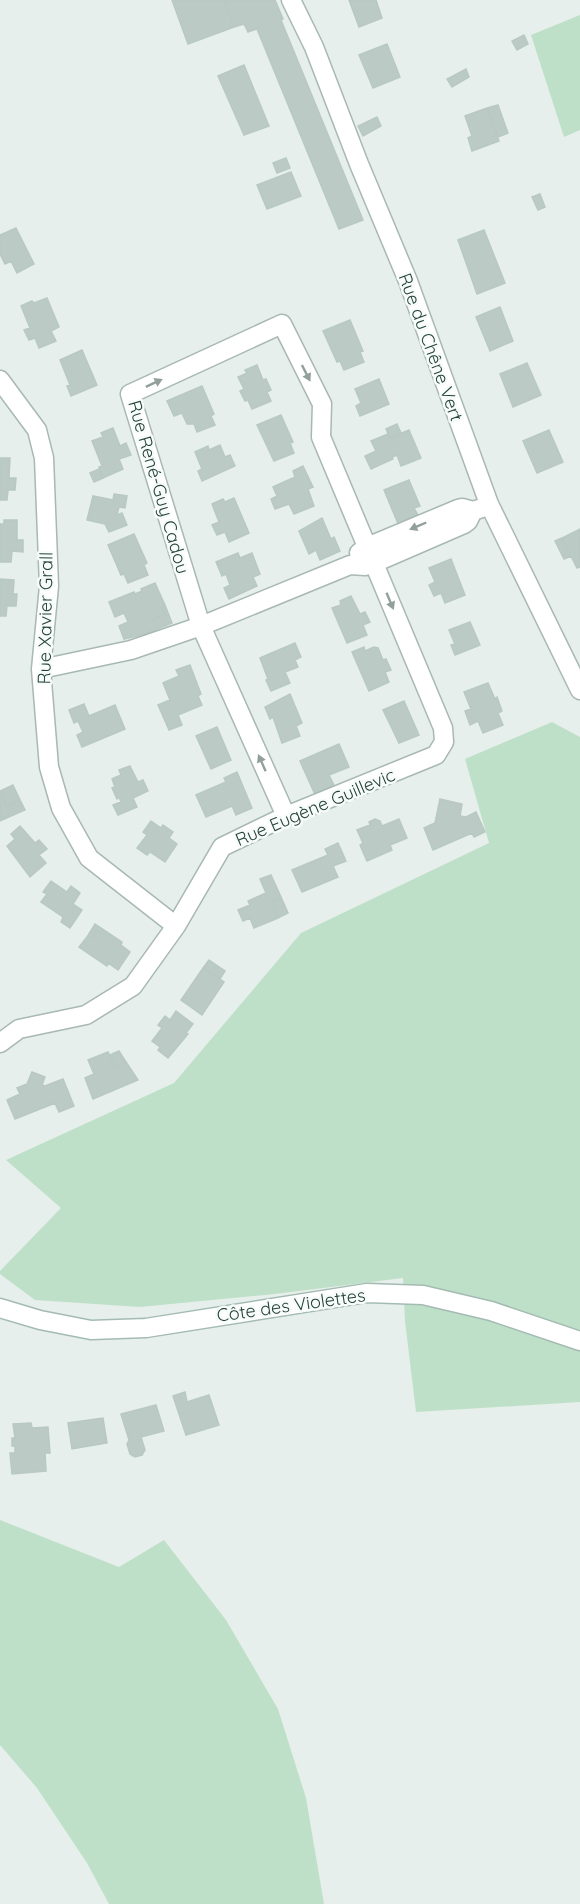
<svg xmlns="http://www.w3.org/2000/svg" width="580" height="1904" viewBox="0 0 580 1904" font-family="Quicksand,sans-serif">
	<style>
		.green { fill: #bfe0c8 }
		.building { fill: #bbcac4; stroke: #b8c9c2; stroke-width: 1.5 }
		.lines { fill: none; stroke-linecap: round; stroke-linejoin: round }
		.street-casing { stroke: #a8b8b2; stroke-width: 21 }
		.secondary-casing { stroke: #a4bbb3; stroke-width: 21 }
		.street { stroke: #fff; stroke-width: 18 }
		.secondary { stroke: #fff; stroke-width: 18 }
		.oneway { fill: #92a09c }
		.labels { text-anchor: middle; dominant-baseline: central; stroke-width: 5; stroke-linejoin: round; paint-order: stroke }
		.street-label { font-size: 18px; fill: #24423a; stroke: #f7fbf9 }
	</style>
	<rect width="100%" height="100%" fill="#e6efeb"/>
	<path class="green" d="M580 15V130L564 137 531 35Z
		M552 722 580 737V1402L416 1412 405 1321 403 1278 275 1294 140 1307 35 1300 0 1274V1271L61 1208 6 1160 174 1083 301 933 489 843 465 759Z
		M0 1520 119 1567 164 1540 226 1620 278 1709 306 1798 324 1904H109L87 1863 37 1788 0 1745Z"/>
	<path class="building" d="M172 0H224L234 27 188 44Z
		M224 0H275L283 19 281 20 363 220 339 229 257 29 248 32 244 24 234 27Z
		M349 0H376L382 18 359 27Z
		M524 35 528 44 517 50 512 41Z
		M387 44 400 77 373 88 359 55Z
		M244 65 269 126 244 135 218 76Z
		M466 69 469 77 452 87 447 79Z
		M498 105 508 133 498 137 487 108Z
		M487 108 499 141 472 151 468 138 472 136 465 116Z
		M377 117 381 126 363 136 358 126Z
		M286 158 290 168 277 173 273 163Z
		M291 172 301 196 267 209 257 185Z
		M540 194 545 207 538 210 532 197Z
		M16 228 34 264 17 273 11 261 5 264 0 254V235Z
		M484 230 505 283 477 294 458 240Z
		M47 298 59 327 51 331 56 341 39 348 35 338 29 340 24 330 30 328 21 306 32 301 34 303Z
		M500 307 513 341 490 351 476 317Z
		M350 320 363 351 360 352 364 362 344 370 340 361 337 362 323 331Z
		M82 350 97 385 71 396 67 386 70 385 60 360Z
		M527 363 541 395 513 407 500 374Z
		M257 365 263 380 266 379 271 390 267 392 271 401 252 409 248 400 245 401 240 391 244 389 238 377 247 373 245 370Z
		M379 379 389 404 360 416 356 406 361 403 355 389Z
		M202 386 214 414 211 416 215 425 197 432 194 424H187L182 413 174 416 167 401Z
		M281 415 293 442 290 443 294 453 274 461 257 425Z
		M397 424 401 433 390 438 386 429Z
		M113 428 120 446 126 443 131 455 119 459 123 469 103 478 99 467 102 466 92 441 103 437 101 433Z
		M409 430 421 458 401 466 397 455 392 457 393 459 371 469 365 456 376 451 371 441 388 434 390 438Z
		M549 430 563 462 537 473 523 441Z
		M220 445 225 457 230 455 235 466 202 481 198 471 202 469 195 452 208 446 209 450Z
		M0 458H10L9 478H16L15 490H8L7 500H0Z
		M303 466 313 487 308 489 314 506 294 514 289 504 275 509 271 499 277 496 273 487 295 477 293 471Z
		M99 469 103 478 94 482 90 473Z
		M409 480 420 506 414 508 419 517 399 526 384 490Z
		M114 494 127 496 125 508 119 507 117 515 122 513 127 525 109 532 105 524 87 520 93 496 113 500Z
		M234 498 249 533 229 542 225 532 217 535 212 525 219 522 212 504 223 499 225 502Z
		M322 518 331 539 334 537 340 551 320 560 316 550 309 554 299 531Z
		M4 520H17V540H23V552L12 551 11 562H0V524H4Z
		M580 529V567L577 568 562 538Z
		M134 534 147 563 144 565 148 575 128 583 124 574 121 575 108 545Z
		M562 538 571 556 564 559 555 541Z
		M238 553 240 558 252 553 260 574 253 577 257 586 229 599 224 588 230 585 226 574 222 576 216 562Z
		M451 559 465 595 445 603 441 593 434 596 429 585 435 582 429 568Z
		M0 579 14 580 13 594H17L16 606H7L6 616H0Z
		M155 583 165 605 162 606 165 614 153 619 157 629 145 634 124 639 119 626 128 622 124 613 115 617 109 602 134 592 135 594 142 591 141 589Z
		M351 596 360 614 365 612 370 622 363 625 367 635 347 643 332 608 341 605 340 601Z
		M165 605 172 623 157 629 153 619 165 614 162 606Z
		M470 622 480 645 455 655 451 645 455 644 449 630Z
		M295 643 301 657 295 660 298 667 285 672 290 683 271 691 266 680 268 679 260 658Z
		M364 647 365 651 374 647 378 648 383 660 386 659 391 670 385 672 389 682 369 691 352 652Z
		M190 665 201 694 198 696 202 705 178 715 182 725 169 730 158 705 170 700 163 683 179 676 176 670Z
		M488 683 495 699 497 697 502 711 498 713 503 725 483 733 478 721 470 725 465 711 471 709 464 692Z
		M290 694 302 723 296 726 300 736 282 743 273 717 270 719 265 707Z
		M404 701 419 735 399 743 383 710Z
		M84 704 89 716 115 705 125 729 82 747 77 735 83 732 78 721 74 723 69 710Z
		M217 727 231 760 211 769 196 736Z
		M339 744 349 767 329 775 337 791 317 799 300 761Z
		M130 766 138 782 143 780 148 791 133 798 137 807 118 815 113 805 121 802 119 797 117 799 112 788 115 787 112 779 121 775 119 770Z
		M237 772 252 808 236 815 232 806 206 817 196 795 226 782 224 778Z
		M13 785 20 800 7 806 0 791Z
		M0 792 7 806 20 800 25 810 0 821Z
		M440 799 462 804 460 816 466 817 476 812 485 832 474 837 472 833 433 850 424 828 435 823Z
		M375 819 380 821 382 826 399 819 407 838 390 845 392 850 367 861 360 845 363 843 357 830 370 825 369 822Z
		M151 821 161 828 163 825 173 832 169 838 177 844 165 862 150 852 147 855 137 848 147 835 143 832Z
		M20 826 35 843 39 840 47 849 39 855 46 863 30 877 7 846 15 839 11 834Z
		M338 843 346 861 333 866 338 877 302 892 292 870 328 855 325 849Z
		M271 875 281 897 271 902 278 918 254 928 250 918 243 921 238 910 250 905 248 901 266 893 260 879Z
		M51 881 67 892 71 886 80 893 73 904 82 910 70 928 61 922 63 917 41 902 47 894 43 892Z
		M281 897 288 913 278 918 271 902Z
		M95 924 110 934 108 937 97 930 91 939 87 937Z
		M97 930 108 937 110 934 122 942 121 945 130 952 118 970 108 963 107 966 79 947 87 937 91 939Z
		M209 960 225 971 220 979 203 968Z
		M203 968 224 982 202 1015 181 1000Z
		M176 1011 193 1024 186 1033 188 1034 168 1058 158 1050 160 1047 152 1041 162 1028 158 1025 165 1016 170 1020Z
		M119 1051 126 1062 115 1067 110 1055Z
		M108 1052 115 1067 126 1062 138 1080 93 1099 85 1078 94 1074 88 1060Z
		M32 1072 45 1077 42 1085 45 1086 63 1079 74 1106 59 1112 55 1103 15 1119 7 1100 20 1094 17 1088 27 1084Z
		M185 1392 187 1402 209 1395 219 1425 186 1435 173 1396Z
		M156 1405 164 1431 141 1437 145 1450 142 1455 135 1457 130 1454 127 1444 129 1440 121 1414Z
		M103 1418 107 1443 72 1449 68 1423Z
		M31 1423 32 1428 48 1427 50 1453H45L46 1471 12 1474 10 1453H15V1446H12V1438H15L13 1424Z"/>
	<g class="lines">
		<g class="street-casing">
			<path id="street" d="M291 0 314 47 359 164 408 281 489 504 580 690
				M0 380 37 430 44 458 49 586 41 669 49 767 61 808 89 858 176 926
				M359 553 367 547 458 509 462 508 473 511 482 508
				M41 669 131 650 201 626 350 565 365 566 374 563 464 524 468 521 473 511
				M0 1043 19 1029 86 1015 133 986 176 926 222 847 286 816 436 755 444 742 443 728 321 437 322 404 282 324 130 394 201 626 286 816"/>
		</g>
		<g class="secondary-casing">
			<path id="secondary" d="M0 1308 40 1320 91 1330 146 1328 367 1293 423 1295 491 1311 580 1341"/>
		</g>
		<use href="#street" class="street"/>
		<use href="#secondary" class="secondary"/>
	</g>
	<defs><path id="oneway-solid" d="M-6-.8H1V-3.2L6.5 0L1 3.2V.8H-6Z" transform="scale(1.5)"/></defs>
	<g class="oneway">
		<use href="#oneway-solid" transform="translate(306 373) rotate(63)"/>
		<use href="#oneway-solid" transform="translate(154 383) rotate(-25)"/>
		<use href="#oneway-solid" transform="translate(418 526) rotate(157)"/>
		<use href="#oneway-solid" transform="translate(390 601) rotate(67)"/>
		<use href="#oneway-solid" transform="translate(262 763) rotate(-114)"/>
	</g>
	<g class="labels">
		<g class="street-label">
			<text transform="translate(431 347) rotate(70)">Rue du Chêne Vert</text>
			<text transform="translate(159 487) rotate(74)">Rue René-Guy Cadou</text>
			<text transform="translate(45 618) rotate(-89)">Rue Xavier Grall</text>
			<text transform="translate(315 807) rotate(-23)">Rue Eugène Guillevic</text>
			<text transform="translate(291 1305) rotate(-8)">Côte des Violettes</text>
		</g>
	</g>
</svg>
